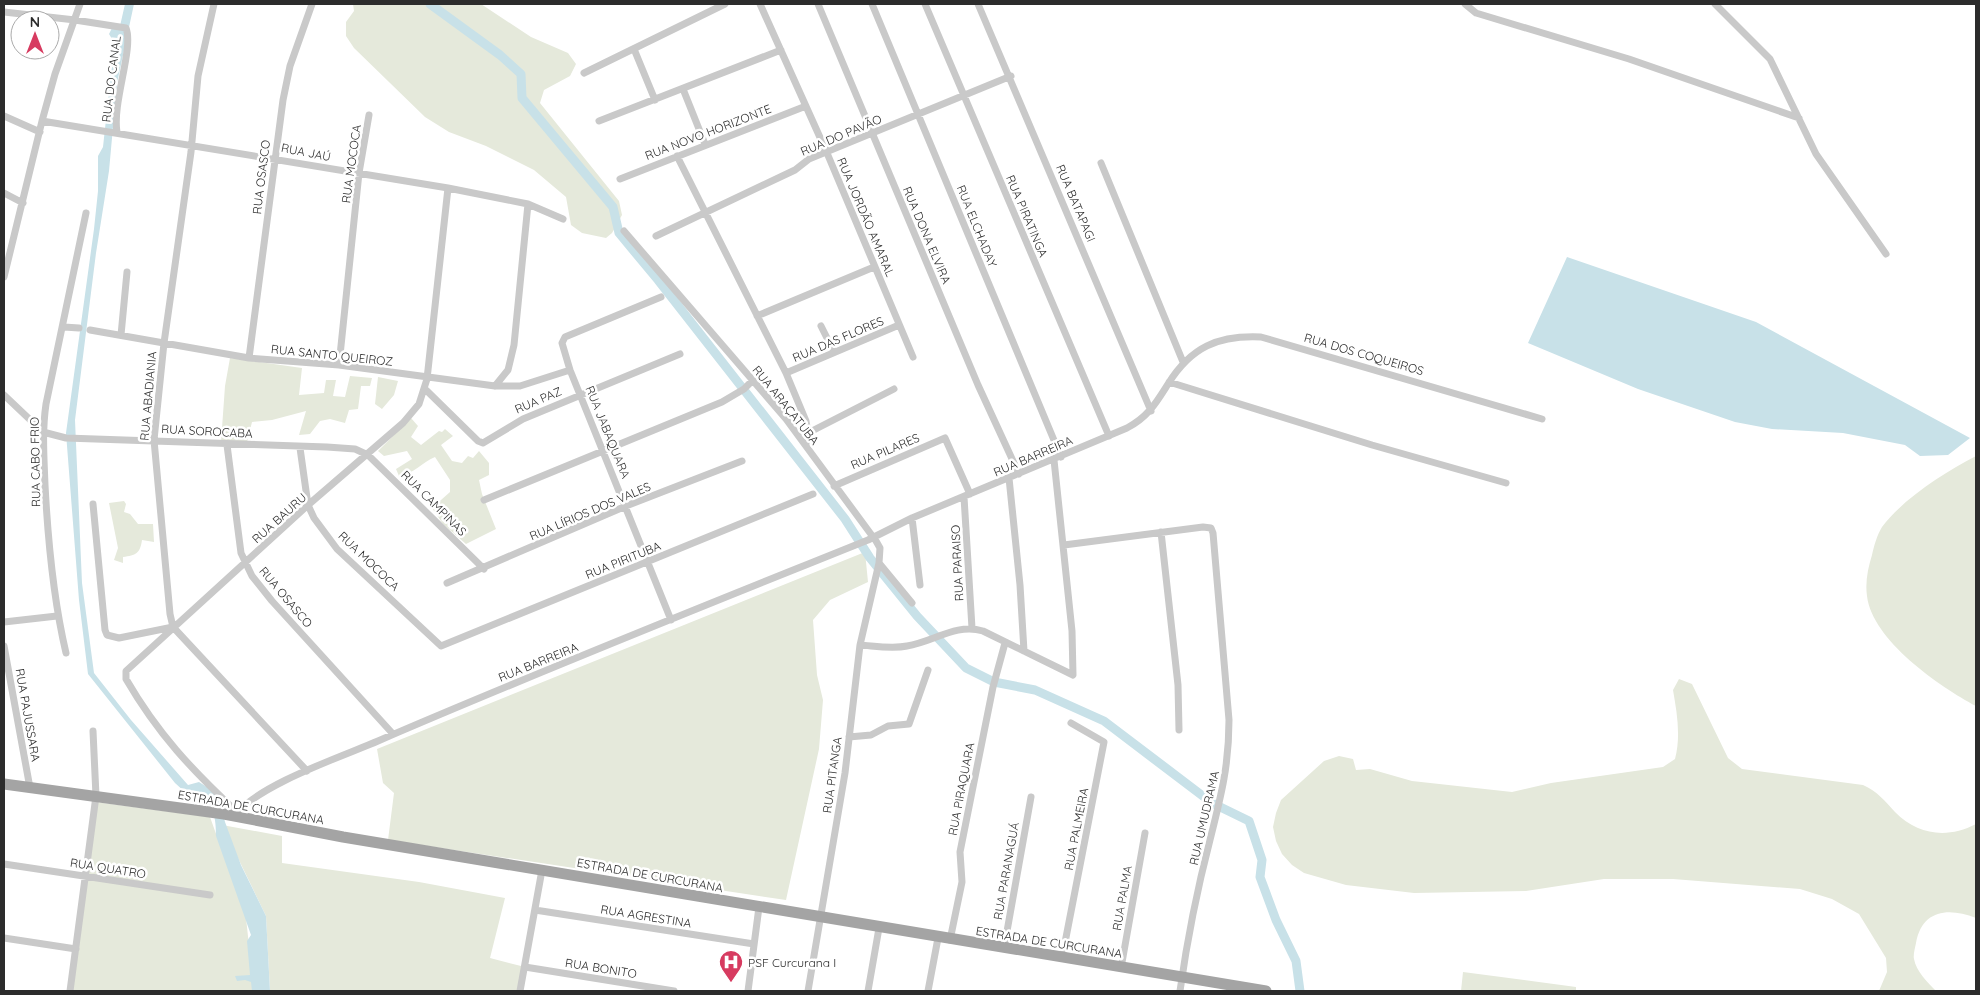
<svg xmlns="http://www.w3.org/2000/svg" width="1980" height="995" viewBox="0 0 1980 995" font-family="Quicksand,sans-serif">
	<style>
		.green { fill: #e5e9db }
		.water { fill: #c8e1e8 }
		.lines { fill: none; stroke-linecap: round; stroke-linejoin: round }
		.canal { stroke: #c8e1e8; stroke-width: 9 }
		.minor { stroke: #c9c9c9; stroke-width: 7 }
		.primary { stroke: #a4a4a4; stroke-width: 11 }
		.labels { text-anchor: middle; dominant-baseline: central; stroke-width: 5; stroke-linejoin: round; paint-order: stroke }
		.street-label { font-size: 12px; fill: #2c2c2c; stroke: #fff }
		.poi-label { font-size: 12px; fill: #2c2c2c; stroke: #fff; text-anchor: start }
	</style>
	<rect width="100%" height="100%" fill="#fff"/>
	<path class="green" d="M353 4H481L531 37 568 53 576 64 570 76 544 90 540 103 619 201 622 215 612 233 606 238 582 233 571 225 566 197 534 170 486 146 449 132 425 117 354 48 346 36V22L354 11Z
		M230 358 302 368 299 395 324 393 326 380H336L333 396 345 397 350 376 372 378 370 386H361L358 409 349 410 345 423 330 419 320 421 310 434 299 435 306 411 272 420 252 422 247 442H221L225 386Z
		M378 377 398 381 394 395 382 409 375 404Z
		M411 418 418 426 411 437 421 445 439 431 442 432 445 429 453 436 441 445 452 461 462 463 468 456 473 458 479 451 489 463V475L479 480 482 494 496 529 466 544 443 524 432 508 450 492V480L435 457C422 462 413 475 399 476L396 469 412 459 407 451 384 456 378 451Z
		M1976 456V706C1940 687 1872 640 1867 596 1865 582 1868 568 1872 555 1874 546 1877 535 1882 527 1905 497 1944 473 1976 456Z
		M124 501 126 504 124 512 130 514 138 524H153L154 542 142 540C140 554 136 555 123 557V563L114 560 118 548 109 503Z
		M865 552 868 582 830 600 813 620 817 675 823 700 819 749 786 900 388 840 394 793 383 783 377 749Z
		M1679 679 1692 684 1728 758 1742 769 1863 785C1877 791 1885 801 1895 812 1918 835 1947 839 1976 824V918C1948 907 1922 910 1916 943 1915 948 1913 955 1914 959 1916 971 1928 983 1936 991H1879L1887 972 1886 958 1859 914 1832 899 1800 889 1673 879H1604L1526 891 1414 893 1346 885 1304 873 1292 865 1282 854 1276 841 1273 827 1276 813 1281 800 1324 761 1339 756 1353 759 1356 770 1370 769 1412 781 1512 792 1551 783 1663 767 1675 759C1681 736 1677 713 1673 690Z
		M95 802 210 817 246 918 254 991H72Z
		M222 825 282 836V863L419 882 505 898 490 958 525 967 519 991H270L266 916Z
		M1463 972 1576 987V991H1461Z"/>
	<path class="water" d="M125 4H134L117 83 109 171 96 253 75 420 82 583 94 673 131 720 188 785 199 782 210 789 220 802 225 822 241 865 266 916 270 991H252L251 982 245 980 237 981 235 976 250 975 247 941 251 935 216 836C216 818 214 806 200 792L186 793 175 783 88 674 79 600 66 433 94 229 98 191V156L103 147 112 64 117 47 109 34 112 28 120 26Z
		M1567 257 1756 322 1970 438 1948 455 1920 456 1905 445 1843 433 1772 429 1735 422 1638 389 1528 343Z"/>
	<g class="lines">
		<path class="canal" d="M430 4 500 55 521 74 522 98 613 207 619 233 658 280 845 519 870 558 917 616 966 668 994 682 1035 690 1104 721 1212 803 1249 821 1262 860 1260 877 1276 920 1296 961 1300 991"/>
		<path class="minor" d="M214 4 198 76 191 152 164 343 154 440 170 614 173 627 307 771
			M760 4 827 153 913 357
			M818 4 978 385 1019 474
			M872 4 1061 457
			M925 4 1109 436
			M978 4 1151 411
			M1465 4 1476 13 1629 59 1799 118
			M1715 4 1770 59 1816 154 1886 254
			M4 12 75 20 126 28C134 48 112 103 117 132
			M634 49 655 100
			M584 73 725 4
			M683 89 705 144
			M4 116 40 132
			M42 121 448 188 528 204 563 219
			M599 121 781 50
			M677 156 786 373 806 421 808 433 806 436V445
			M1101 163 1183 362
			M620 179 806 106
			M4 193 23 203
			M624 231 786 419 876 541 880 548 879 563 912 603
			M656 236 795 170 809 159 1011 76
			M4 277 42 121 55 74 80 4
			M661 297 565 337 562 343 570 370 671 620
			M757 316 874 267
			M821 326 834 352
			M64 327 79 328
			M90 330 249 358 339 365 495 386H520L570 370
			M121 335 127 272
			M249 358 283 100 290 66 312 4
			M339 365 359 173 369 115
			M786 373 899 325
			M1169 382 1372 445 1506 483
			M495 386 508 370 514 345 528 204
			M425 389 478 441 483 443 523 419 680 354
			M4 395 43 432 66 438 327 447 355 449 368 455 484 569
			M808 433 894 389
			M227 445 241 553 252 576 272 601 393 734
			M300 448 308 505 314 518 337 549 441 646 813 494
			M1009 478 1020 585 1024 651
			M834 486 945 438 970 494
			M964 497 972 628
			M484 500 722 402 744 389 752 381
			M93 504 105 630 107 635 119 638 173 627
			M912 518 920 585
			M1161 532 1178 685 1179 730
			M1064 545 1203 527 1211 528 1213 533 1229 720C1229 766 1221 796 1210 840 1197 890 1187 941 1180 991
			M447 583 626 506 742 461
			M4 622 57 616
			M860 645C875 646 892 649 907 646 934 642 955 623 983 631L1073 675 1072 631 1054 460
			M4 646 30 788
			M66 653C53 598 48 542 45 485 44 458 42 431 46 404L86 213
			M849 737 871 735 888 726 909 724 928 670
			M237 812C191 769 158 734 126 679V671L308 505 403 423 419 404 427 379 448 188
			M235 816C255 786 343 756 378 741 540 671 704 606 868 540L912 518 1127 428C1148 417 1156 403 1168 384 1191 347 1218 335 1261 337L1542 419
			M4 864 210 895
			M535 910 754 944
			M4 938 76 949
			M950 940 962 882 960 852 993 687 1005 643
			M1004 948 1031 797
			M1062 958 1104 742 1071 723
			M525 967 674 991
			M1121 968 1145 833
			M70 991 96 796 93 731
			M520 991 542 870
			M748 991 759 907
			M808 991 845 773 860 645 879 563
			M868 991 879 928
			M928 991 938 938"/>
		<path class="primary" d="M4 784 224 814 343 837 1266 991"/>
	</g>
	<defs>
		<g id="hospital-pin" transform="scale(1.25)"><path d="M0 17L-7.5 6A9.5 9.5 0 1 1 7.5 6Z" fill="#d73b60" stroke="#fff"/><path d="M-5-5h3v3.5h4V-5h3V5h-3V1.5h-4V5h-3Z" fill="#fff"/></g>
	</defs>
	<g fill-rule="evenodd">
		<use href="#hospital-pin" x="731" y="962"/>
	</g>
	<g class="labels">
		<g class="street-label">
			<text transform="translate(111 79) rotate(-83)">RUA DO CANAL</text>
			<text transform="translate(708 132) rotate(-21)">RUA NOVO HORIZONTE</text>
			<text transform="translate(841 135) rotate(-23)">RUA DO PAVÃO</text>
			<text transform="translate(306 152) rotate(11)">RUA JAÚ</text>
			<text transform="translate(351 164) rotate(-82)">RUA MOCOCA</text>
			<text transform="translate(261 177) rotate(-83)">RUA OSASCO</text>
			<text transform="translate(1076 203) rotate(67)">RUA BATAPAGI</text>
			<text transform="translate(1027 216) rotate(67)">RUA PIRATINGA</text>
			<text transform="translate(866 217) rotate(67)">RUA JORDÃO AMARAL</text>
			<text transform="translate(977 226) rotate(68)">RUA ELCHADAY</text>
			<text transform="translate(927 235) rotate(67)">RUA DONA ELVIRA</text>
			<text transform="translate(838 339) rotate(-23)">RUA DAS FLORES</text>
			<text transform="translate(1364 354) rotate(16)">RUA DOS COQUEIROS</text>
			<text transform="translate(332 355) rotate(6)">RUA SANTO QUEIROZ</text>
			<text transform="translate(148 396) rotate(-85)">RUA ABADIANIA</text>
			<text transform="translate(538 400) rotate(-23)">RUA PAZ</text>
			<text transform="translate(786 405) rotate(51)">RUA ARAÇATUBA</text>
			<text transform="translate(207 431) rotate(3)">RUA SOROCABA</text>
			<text transform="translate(608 432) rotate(68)">RUA JABAQUARA</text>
			<text transform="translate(885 451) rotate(-23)">RUA PILARES</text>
			<text transform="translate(1033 456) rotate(-23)">RUA BARREIRA</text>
			<text transform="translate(35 462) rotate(-91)">RUA CABO FRIO</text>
			<text transform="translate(434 503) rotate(45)">RUA CAMPINAS</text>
			<text transform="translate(590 511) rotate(-23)">RUA LÍRIOS DOS VALES</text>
			<text transform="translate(279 518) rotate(-42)">RUA BAURU</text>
			<text transform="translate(623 560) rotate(-22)">RUA PIRITUBA</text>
			<text transform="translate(369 561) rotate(44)">RUA MOCOCA</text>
			<text transform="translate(957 563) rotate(-93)">RUA PARAISO</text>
			<text transform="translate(286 597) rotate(50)">RUA OSASCO</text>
			<text transform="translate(538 662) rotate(-22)">RUA BARREIRA</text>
			<text transform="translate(28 715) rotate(80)">RUA PAJUSSARA</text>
			<text transform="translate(832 775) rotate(-82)">RUA PITANGA</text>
			<text transform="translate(961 789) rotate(-79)">RUA PIRAQUARA</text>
			<text transform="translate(251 807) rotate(10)">ESTRADA DE CURCURANA</text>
			<text transform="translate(1204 818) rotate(-77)">RUA UMUDRAMA</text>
			<text transform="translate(1076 829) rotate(-79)">RUA PALMEIRA</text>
			<text transform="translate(108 868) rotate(9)">RUA QUATRO</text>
			<text transform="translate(1006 871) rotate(-80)">RUA PARANAGUÁ</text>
			<text transform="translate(650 875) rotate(10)">ESTRADA DE CURCURANA</text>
			<text transform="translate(1122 898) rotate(-80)">RUA PALMA</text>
			<text transform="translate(646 916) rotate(9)">RUA AGRESTINA</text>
			<text transform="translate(1049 942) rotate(9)">ESTRADA DE CURCURANA</text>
			<text transform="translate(601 968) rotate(9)">RUA BONITO</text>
		</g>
		<g class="poi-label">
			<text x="748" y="962">PSF Curcurana I</text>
		</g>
	</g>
	<rect width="1980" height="995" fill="none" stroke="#2c2c2c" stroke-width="10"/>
	<g transform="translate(35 35)"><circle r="24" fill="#ffffff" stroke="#ababab"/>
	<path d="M0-4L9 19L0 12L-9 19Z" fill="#d73b60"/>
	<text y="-8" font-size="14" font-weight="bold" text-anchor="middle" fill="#2c2c2c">N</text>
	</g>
</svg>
